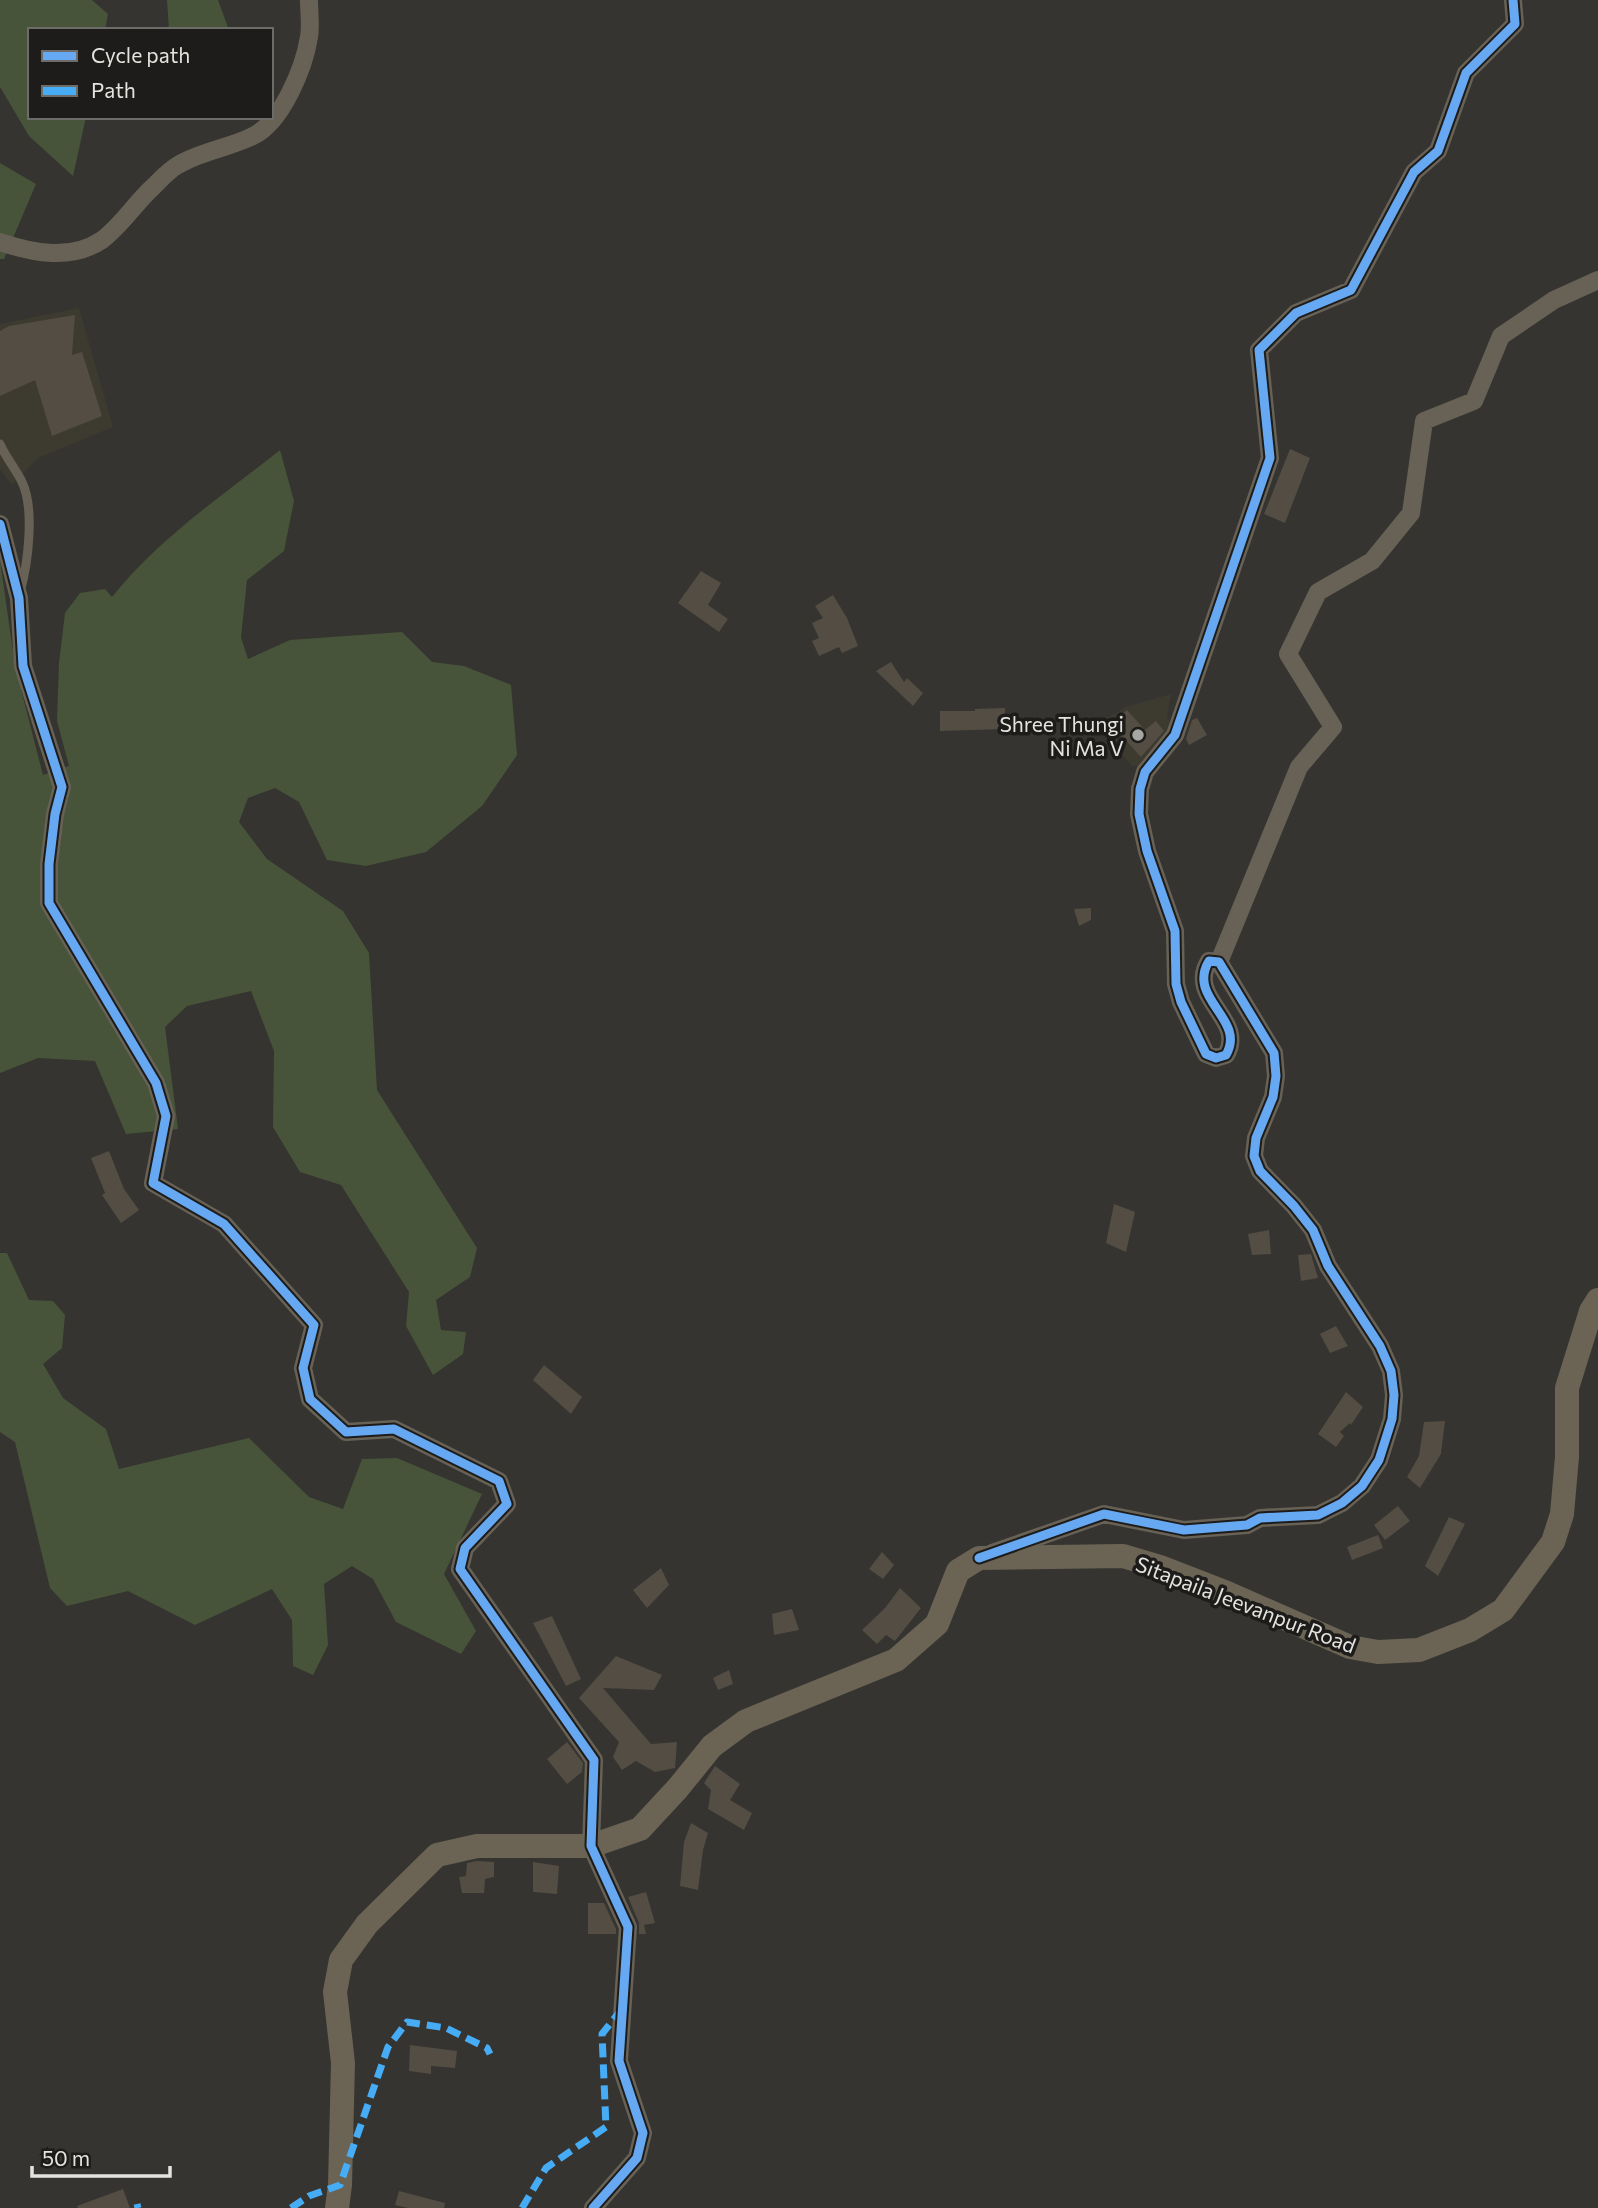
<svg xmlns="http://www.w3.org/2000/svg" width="1598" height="2208" viewBox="0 0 1598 2208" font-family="Commissioner,sans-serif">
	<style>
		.built { fill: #3d3b30 }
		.green { fill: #47543a }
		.building { fill: #534d43 }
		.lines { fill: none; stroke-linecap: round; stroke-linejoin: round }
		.lane { stroke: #686256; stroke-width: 9 }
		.street { stroke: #686256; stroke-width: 18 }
		.secondary { stroke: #6b6455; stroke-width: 24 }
		.quiet { stroke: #46acf6; stroke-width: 7; stroke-dasharray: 14 7; stroke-linecap: butt }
		.cycleway-casing { stroke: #1d1c1a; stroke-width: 13 }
		.cycleway { stroke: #66a8f1; stroke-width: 9 }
		.poi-dot { fill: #a6a6a2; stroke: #1d1c1a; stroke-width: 2.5 }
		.labels { text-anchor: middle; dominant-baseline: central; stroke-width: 7; stroke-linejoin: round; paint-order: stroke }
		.poi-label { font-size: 21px; fill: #e3e3df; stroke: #1d1c1a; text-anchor: end }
		.street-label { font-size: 21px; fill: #e3e3df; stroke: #1d1c1a }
	</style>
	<rect width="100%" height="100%" fill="#353430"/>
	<path class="built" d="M79 308 113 427 38 458 12 485 0 469V324Z
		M1171 694 1167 717 1174 730 1143 767 1132 766 1110 741 1101 722 1126 707Z"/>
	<path class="green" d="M0 0H92L108 14 105 30H30V117H86L73 176 29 136 0 87Z
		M167 0H218L229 30H169Z
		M0 163 36 184 4 259H0Z
		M280 450 294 501 284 551 247 580 241 637 248 659 290 640 402 632 432 662 464 666 511 685 517 755 482 806 426 852 366 866 327 860 299 802 275 788 248 798 239 822 267 859 343 911 369 953 377 1090 477 1248 470 1277 436 1300 441 1330 466 1332 463 1354 433 1375 406 1326 409 1292 341 1185 300 1172 273 1127 274 1051 251 991 187 1006 165 1027 178 1129 126 1134 95 1061 38 1058 0 1073V560L15 666 43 775 69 766 57 721 59 663 65 613 80 593 105 589 112 597C159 538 222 496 280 450Z
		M0 1253H7L29 1300 53 1301 65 1315 62 1348 43 1364 63 1398 106 1429 119 1469 249 1438 309 1497 343 1509 362 1459 397 1458 482 1494 444 1574 476 1631 461 1654 396 1622 373 1579 352 1566 324 1584 328 1645 313 1675 293 1666 292 1620 272 1589 195 1625 128 1591 67 1606 50 1588 15 1442 0 1432Z"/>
	<path class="building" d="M75 315 72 355 82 352 102 416 52 436 35 380 0 396V331L9 326Z
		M1290 449 1310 458 1285 523 1264 514Z
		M701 571 721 583 708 605 728 619 719 632 678 603Z
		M833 595 847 618 858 646 842 653 839 647 819 656 812 641 819 638 812 623 823 618 815 606Z
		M891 662 904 682 907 678 923 693 913 706 876 671Z
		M1005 708V729L940 731V711H975V709Z
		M1127 710 1145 730 1156 721 1164 731 1141 757 1111 724Z
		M1197 718 1207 735 1189 745 1186 739 1192 720Z
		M1091 908V920L1079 926 1074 909Z
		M109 1151 124 1189 139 1210 121 1223 102 1195 105 1193 91 1158Z
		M1114 1204 1135 1212 1126 1252 1106 1243Z
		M1269 1230 1271 1254 1252 1255 1248 1234Z
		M1311 1254 1318 1278 1301 1281 1298 1255Z
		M1336 1326 1348 1346 1330 1353 1320 1334Z
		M544 1365 582 1397 571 1414 533 1380Z
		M1346 1392 1363 1407 1351 1425 1350 1423 1340 1432 1344 1436 1336 1447 1318 1434Z
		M1445 1421 1441 1454 1420 1488 1407 1477 1419 1456 1424 1422Z
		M1398 1506 1410 1521 1385 1540 1374 1525Z
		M1449 1517 1465 1524 1438 1576 1425 1566Z
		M1378 1535 1383 1548 1352 1560 1347 1547Z
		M882 1552 894 1565 883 1579 869 1569Z
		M661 1568 669 1585 647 1608 633 1590Z
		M900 1588 921 1608 895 1641 886 1635 877 1644 862 1630 885 1608Z
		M792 1609 799 1630 774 1635 772 1614Z
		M552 1616 581 1679 566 1686 533 1623Z
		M616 1656 662 1675 654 1690 603 1688 651 1744 677 1742 675 1768 655 1772 636 1761 622 1770 613 1757 619 1742 579 1698Z
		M729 1670 733 1684 718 1690 713 1678Z
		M567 1742 583 1763 582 1772 567 1784 547 1759Z
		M715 1766 740 1784 730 1800 752 1813 744 1830 708 1809 711 1790 704 1783Z
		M691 1823 708 1833 703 1850 698 1890 680 1886 684 1842Z
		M477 1861 494 1862V1877L485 1879 484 1893H462L459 1877 466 1876 467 1863Z
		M533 1862 559 1866 557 1894 533 1892Z
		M646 1892 655 1923 644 1925 646 1934H639V1923L628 1897Z
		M588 1903H604L616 1929V1934H588Z
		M410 2045 457 2051 455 2068 431 2066V2074L409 2071Z
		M123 2189 130 2208H78L77 2206Z
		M399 2191 445 2203 444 2208H408L395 2205Z"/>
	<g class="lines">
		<path class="lane" d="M0 444C6 458 16 469 22 482 35 509 28 564 20 592"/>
		<path class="street" d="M0 242C33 253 71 261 102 240 122 225 136 202 154 186 161 179 169 170 178 165 201 151 229 148 253 136 282 122 304 68 309 37 311 26 309 12 309 0
			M0 524 19 598 23 666 62 787 55 814 49 864V903L156 1083 166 1116 153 1183 224 1224 314 1325 303 1368 310 1399 346 1432 394 1429 499 1481 507 1504 465 1548 460 1569 594 1760 591 1846 628 1927 619 2061 643 2133 637 2158 593 2208
			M1219 962 1299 767 1333 727 1288 654 1318 592 1372 561 1411 513 1424 421 1474 401 1501 336 1554 300 1598 280
			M992 1553 1104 1514 1184 1530 1247 1525 1260 1518 1318 1515 1342 1503 1362 1486 1379 1460 1392 1419 1394 1395 1391 1371 1380 1346 1328 1266 1313 1230 1294 1206 1260 1171 1254 1156 1256 1138 1273 1097 1276 1076 1274 1053 1219 962 1209 961C1186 999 1247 1019 1226 1055L1216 1058 1206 1054 1181 1002 1176 984 1175 931 1147 851 1139 814 1140 789 1145 772 1175 735 1270 458 1259 350 1296 313 1351 290 1414 172 1438 151 1466 73 1515 24 1513 0"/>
		<path class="secondary" d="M337 2208 340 2185 343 2063 335 1992 341 1960 367 1924 437 1855 477 1846H591L640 1829 678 1788 712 1746 746 1721 896 1660 937 1624 958 1571 979 1558 1123 1556 1160 1567 1227 1593 1350 1647 1378 1652 1419 1650 1470 1630 1503 1610 1553 1542 1562 1514 1567 1457V1388L1591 1311 1598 1300"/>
		<path class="quiet" d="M137 2204 138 2208
			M291 2208 309 2196 340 2185 388 2047 407 2022 446 2028 487 2048 490 2054
			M522 2208 546 2168 606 2127 602 2034 621 2010"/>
		<g class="cycleway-casing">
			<path id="cycleway" d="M0 524 19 598 23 666 62 787 55 814 49 864V903L156 1083 166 1116 153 1183 224 1224 314 1325 303 1368 310 1399 346 1432 394 1429 499 1481 507 1504 465 1548 460 1569 594 1760 591 1846 628 1927 619 2061 643 2133 637 2158 593 2208
				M979 1558 1104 1514 1184 1530 1247 1525 1260 1518 1318 1515 1342 1503 1362 1486 1379 1460 1392 1419 1394 1395 1391 1371 1380 1346 1328 1266 1313 1230 1294 1206 1260 1171 1254 1156 1256 1138 1273 1097 1276 1076 1274 1053 1219 962 1209 961C1186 999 1247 1019 1226 1055L1216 1058 1206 1054 1181 1002 1176 984 1175 931 1147 851 1139 814 1140 789 1145 772 1175 735 1270 458 1259 350 1296 313 1351 290 1414 172 1438 151 1466 73 1515 24 1513 0"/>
		</g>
		<use href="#cycleway" class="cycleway"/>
	</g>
	<circle class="poi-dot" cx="1138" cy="735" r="7"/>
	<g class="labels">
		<g class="poi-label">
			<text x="1124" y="723">Shree Thungi<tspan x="1124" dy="24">Ni Ma V</tspan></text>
		</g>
		<g class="street-label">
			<text transform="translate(1246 1604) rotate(21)">Sitapaila Jeevanpur Road</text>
		</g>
	</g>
	<rect x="28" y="28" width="245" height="91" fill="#1d1c1a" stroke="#6c6c69" stroke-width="2"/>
	<rect x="42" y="51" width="35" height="10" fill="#66a8f1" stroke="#6c6c69" stroke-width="2"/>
	<text x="91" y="63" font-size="21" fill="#e3e3df">Cycle path</text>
	<rect x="42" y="86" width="35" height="10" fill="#46acf6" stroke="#6c6c69" stroke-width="2"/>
	<text x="91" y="98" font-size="21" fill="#e3e3df">Path</text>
	<path d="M32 2166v10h138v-10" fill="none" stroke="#e3e3df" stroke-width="3.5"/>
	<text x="42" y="2166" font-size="21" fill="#e3e3df" stroke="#1d1c1a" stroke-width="5" paint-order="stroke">50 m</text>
</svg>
